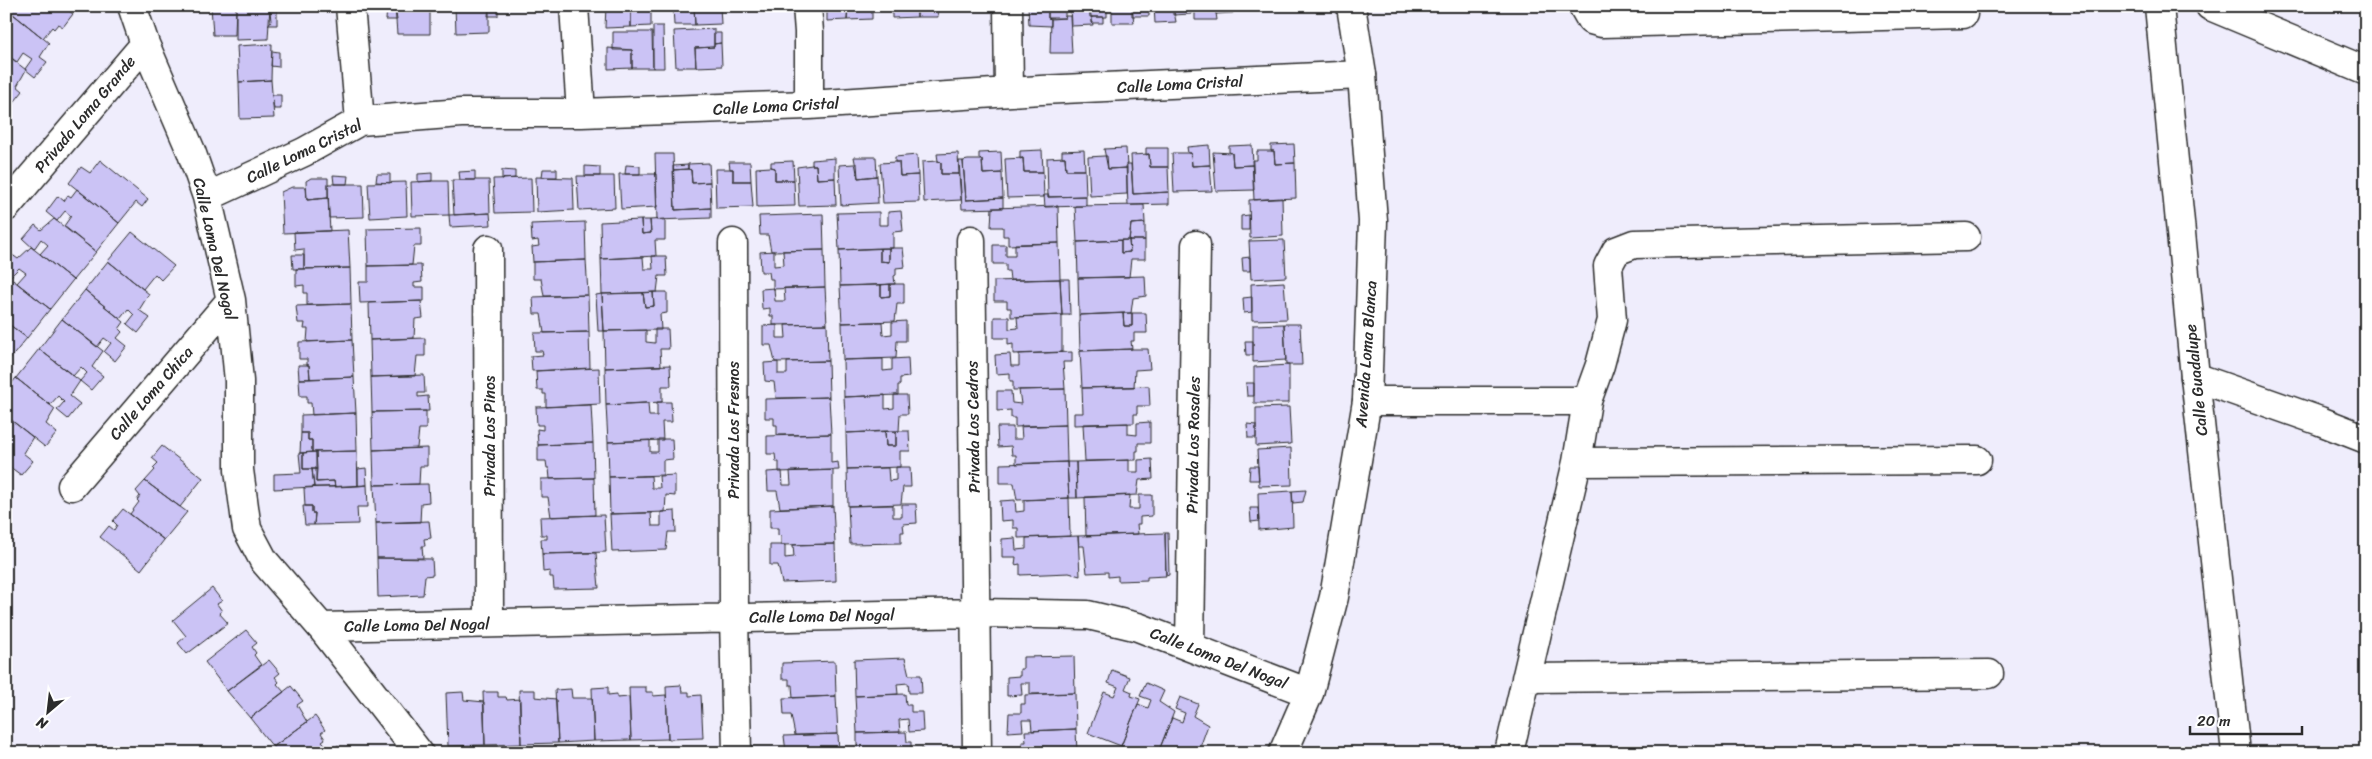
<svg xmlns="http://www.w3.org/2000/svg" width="2372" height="759" viewBox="0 0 2372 759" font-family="Sriracha,sans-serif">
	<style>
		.building { fill: #cbc3f5; stroke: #2b2b2b }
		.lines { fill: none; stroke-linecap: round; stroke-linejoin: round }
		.minor-casing { stroke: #2b2b2b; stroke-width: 31 }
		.tertiary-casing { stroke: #2b2b2b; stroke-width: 31 }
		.minor { stroke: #fff; stroke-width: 28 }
		.tertiary { stroke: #fff; stroke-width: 28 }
		.labels { text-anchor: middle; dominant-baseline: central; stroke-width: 4.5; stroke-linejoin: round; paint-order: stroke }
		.street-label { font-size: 16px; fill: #2b2b2b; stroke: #fff }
	</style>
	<rect width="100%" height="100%" fill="#efedfc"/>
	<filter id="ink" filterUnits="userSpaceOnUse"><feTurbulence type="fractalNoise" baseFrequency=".02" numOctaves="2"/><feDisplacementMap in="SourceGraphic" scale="10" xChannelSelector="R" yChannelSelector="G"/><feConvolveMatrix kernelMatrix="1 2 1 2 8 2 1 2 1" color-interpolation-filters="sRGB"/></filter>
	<g filter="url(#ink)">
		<path class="building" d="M13 6H63L73 14 63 27 58 24 54 29 52 27 43 38 9 11Z
			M211 6H236L235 35H213Z
			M236 6H270L268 39 236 40Z
			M430 6V34H397L395 6Z
			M455 6H489V32L456 33Z
			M489 6H498V16H488Z
			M606 6H611L612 9 631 8V27L605 28Z
			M611 6H651V26L631 27V8L612 9Z
			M673 6H694L695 25H674Z
			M694 6H720L721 24 695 25Z
			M827 6H848L847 20 827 21Z
			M848 6H872V19L847 20Z
			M892 6H917V17L892 18Z
			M917 6H937L938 17H917Z
			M1028 6H1048V18L1051 19V26L1029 25Z
			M1048 6H1065V18H1048Z
			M1070 6H1089L1093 25 1071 26Z
			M1089 6H1107V17H1090Z
			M1112 6H1132L1134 23H1112Z
			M1132 6H1149V16H1132Z
			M1154 6H1173L1176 22 1155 23Z
			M1173 6H1190L1191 14 1173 15Z
			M1195 6H1215L1217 20H1195Z
			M1215 6H1233V13L1216 14Z
			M387 7H395L397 20H386Z
			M7 9 49 43 40 57 47 62 35 77 25 69 32 59 23 53 17 62 6 54Z
			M277 10V25H268L271 21 270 11Z
			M1065 16H1070L1072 53H1050L1051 19 1065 18Z
			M1092 17H1103V23H1092Z
			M653 26H663L664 68H653Z
			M714 29V47L695 48 696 67H676L674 31Z
			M613 32H652L653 68H632V50H613Z
			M714 33H721V43L714 44Z
			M721 43 722 66 696 67 695 48 714 47V44Z
			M272 44 271 80 239 82 237 46Z
			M608 48 632 50V68L608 69Z
			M272 51 279 52V67L271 66Z
			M6 54 26 70 17 86 23 91 11 106 6 102Z
			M271 80 274 118 240 119 239 82Z
			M272 95H281V109H274Z
			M1294 144 1295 163 1275 164 1274 151H1271V145Z
			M1209 145 1210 165 1192 166 1191 153H1188L1187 147Z
			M1252 145 1253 165 1233 166 1232 153 1229 152V146Z
			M1126 148 1127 168 1108 169 1104 149Z
			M1146 148H1168V167H1150L1149 154 1146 155Z
			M1042 150 1043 172H1024L1023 158 1020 159V151Z
			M1084 150 1085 170H1066L1065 157H1062V151Z
			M1257 151H1274L1275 164 1295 163 1296 198 1254 200 1252 160H1257Z
			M1001 152 1002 173 983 174 982 160 979 159V153Z
			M1213 152 1232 153 1233 166 1253 165 1254 190 1216 191Z
			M958 153 959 174H941V162L938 161 937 154Z
			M1172 153H1191L1192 166 1210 165 1212 191 1174 192Z
			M655 154H673L675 210 711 208V218L657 220Z
			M1149 154 1150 167H1168L1169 192 1133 194 1131 155Z
			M917 155 918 175 900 176 899 162H895V157Z
			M1104 156H1107L1108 169 1127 168V194L1090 196 1088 157Z
			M854 157H876L877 176 858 178Z
			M1065 157 1066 170H1085L1086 196 1048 197 1047 158Z
			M835 158V178L817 179 816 165H812V160Z
			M1023 158 1024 172H1043L1044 197 1007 198 1005 159Z
			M100 160 148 199 142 207 136 202 119 223 69 183 81 167 90 173Z
			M968 160H982L983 174 1002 173 1003 198 966 200 963 161Z
			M793 161 794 180H775V168L771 167V162Z
			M938 161 941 162V174H959L961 200 924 202 922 162Z
			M959 161H963L966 200 1003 198V208L962 209Z
			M729 162H750L751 181H733V169H730Z
			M895 162H899L900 176 918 175 919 202 883 203 880 163Z
			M709 163 710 182 692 183 691 170 688 169V164Z
			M854 164H857L858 178 877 176 878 203 841 205 839 165Z
			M1126 164H1131L1133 194 1169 192V204L1128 205Z
			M626 165 640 166V174H625Z
			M688 165V169L673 170V166Z
			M812 165H816L817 179 835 178 836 205 799 206 797 167Z
			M585 166 600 167V176H585Z
			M771 167 775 168V180H794L795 206 757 207 756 168Z
			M543 169H557V177H542Z
			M688 169 691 170 692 183 710 182 711 208 675 210 673 170Z
			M715 169H733V181H751L753 207 716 208Z
			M502 170 515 171V178L502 179Z
			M475 171V180H460L459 172Z
			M432 173V181L418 182V174Z
			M377 174H390V183L376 182Z
			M619 174H656L657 207 621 209Z
			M333 175 348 176 347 184H334Z
			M577 176H614L615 208 579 210Z
			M536 177 573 178 574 210 537 212Z
			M311 178H328V198L307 200 306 181Z
			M531 178 532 212 495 213 493 179Z
			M452 180H489L490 213 454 215Z
			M432 181H448L449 215 412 216 411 182Z
			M406 182 407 216 370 218 368 183Z
			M328 184H363L364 217 329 218Z
			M292 187H306L307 200 328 198 330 231 283 233 281 192Z
			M77 189 119 223 96 252 64 226 71 216 65 211 57 221 46 212 58 196 64 201 68 195 71 197Z
			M1044 195H1049L1048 197 1086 196V206L1045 207Z
			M1282 198 1283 236 1250 238 1249 200Z
			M1144 205 1145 223 1131 224 1129 240 1077 242 1075 206Z
			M1058 206 1059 243 1008 245V236H1003V227H991L992 208Z
			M901 211 903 231 893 232V248L839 250 837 213 879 212V225H888V212Z
			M490 213 491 225 450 227 449 215Z
			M823 214 824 250 771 251 768 235H760L759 216Z
			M1249 215V230H1241V216Z
			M54 219 96 252 73 280 40 254 48 245 41 239 34 249 23 239 35 225 41 230Z
			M665 219V240H655L656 256 601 259 600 222 641 220 642 234 651 233 650 220Z
			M641 220H650L651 233 642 234Z
			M585 222 586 260 533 262 532 247 539 246 538 240 532 241 531 224Z
			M1145 223V240H1129L1131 224Z
			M421 228V246H414L412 265 368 266 367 229Z
			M348 230 350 268 304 269V249L295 250 294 232Z
			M132 232 174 266 161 280 155 274 143 289 108 261Z
			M1121 240H1129L1130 252 1121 253Z
			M1121 240V253L1130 252 1129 240H1145V259H1131L1129 277 1078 278 1077 242Z
			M1284 240 1286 277 1251 279 1249 241Z
			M1059 243 1060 279 1010 280 1009 271H1006V264H993V245H1006V256H1015V244Z
			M31 247 73 280 50 309 17 283 26 273 19 268 10 277 6 274V259L11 254 18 259Z
			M880 248H889V262L880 261Z
			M880 248V261L889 262V248H903L905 267 896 268V275L894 276 895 284 840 286 839 250Z
			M824 250 825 287 773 289V279H770L769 272H761L760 252 774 251V266L784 265 783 251Z
			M292 255H304V269H293Z
			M652 256H666L667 276H659L657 292 602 294 601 259 643 257 644 269H653Z
			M1250 257V271H1243L1242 258Z
			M586 260 588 295 544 296 541 279H533V262Z
			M108 261 149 294 139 310 150 318 138 333 127 324 134 315 128 309 120 319 85 290Z
			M421 265 422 282 414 283V287H424V301L360 303 359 282H368V266Z
			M350 268 351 304 307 305V293H304V285L296 286V269Z
			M1145 276 1146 296 1133 298 1131 313 1079 315 1078 278Z
			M9 277 50 309 27 338 6 322V280Z
			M1060 279H1069L1070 315H1062Z
			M1060 279 1062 315 1011 317V308H1007V301H994V281Z
			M1284 282 1287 319 1252 320 1251 284Z
			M890 284V296L881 297V285Z
			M890 284H904V304H897L895 321 842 323 840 286 881 285V297L890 296Z
			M825 287 827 324 773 325V316H770V308L762 309 761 289 774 288 775 301H785L784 288Z
			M85 290 124 322 119 329 122 332 117 338 127 346 115 361 104 352 111 343 104 338 97 347 62 319Z
			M653 292 654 306 645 307 643 293Z
			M653 292H667V313L660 314 661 330 604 331 602 294 643 293 645 307 654 306Z
			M602 294 604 331H598L596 295Z
			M588 295 589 332 544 333 541 314H534L533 297Z
			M1252 297V312L1244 313 1243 298Z
			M421 301 423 318 415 319 414 338 370 340 369 303Z
			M351 304 352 340 307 342 308 329H304L305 323H298L296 306Z
			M1123 313H1132V326H1124Z
			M1123 313 1124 326H1132V313H1146L1147 333H1134V341H1131L1132 349 1080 351 1079 315Z
			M1062 315V352L1013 354V344L1008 345V338H994V317H1009V329L1018 328 1017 317Z
			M62 319 103 351 92 367 103 376 91 390 80 381 87 373 81 367 73 376 39 349Z
			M906 321V341H897L896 358 843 360 842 323 882 322 883 335 892 334V322Z
			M6 322 27 338 6 364Z
			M827 324 828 361 775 362 771 345H763V326L777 325V338H786L785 325Z
			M1284 324H1300L1302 365H1286Z
			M1284 324 1286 360 1253 362V325Z
			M655 329H668L669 349H660L661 366 605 368 604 331 646 330V342L655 343Z
			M589 332 590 368 532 371 531 356 543 355 542 351H535L534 333Z
			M425 338V356H417L415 376 371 377 370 340Z
			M352 340 354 377 310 379 309 365H307V359H299V342Z
			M1245 341H1253V355H1246Z
			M39 349 80 381 70 396 80 404 68 419 57 410 64 402 58 396 50 405 16 378Z
			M1132 349H1148L1150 369 1135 370 1134 387 1082 388 1080 351Z
			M1072 352V362H1063L1065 389 1013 390V381H1010V373L996 374 995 355 1010 354 1011 366H1019V354Z
			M908 358 909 377 900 378V385H898V395L844 397 843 360 883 359V371L892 370V359Z
			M828 361 829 397 776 398 774 382 765 381 764 363 778 362V374H787V362Z
			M298 365H309L310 379H299Z
			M670 365 671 386H662V402L606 405 605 368Z
			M1289 365V403H1254V367Z
			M599 368 600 404 546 407V394H543V390H537L536 371Z
			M424 375 425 393H418V397L428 396 429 411 372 412 371 377Z
			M354 377 356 413 312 415 311 403H307V396H300L299 379Z
			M16 378 55 409 46 424 57 433 45 447 6 416V390Z
			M1246 383H1254V396H1247Z
			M1149 386 1150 406H1137V414H1134V423L1074 425V413H1083L1082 388Z
			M1065 389 1066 425 1015 427V418H1011V410L997 411V391H1011L1012 403 1021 404 1019 390Z
			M885 395V409L894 408V395H907L908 414H900L899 431 846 433 844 397Z
			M829 397 831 434 777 435V425H774V418H765V399Z
			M657 402H671L672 422H662L663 440 608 442 606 405 648 403 649 416H657Z
			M591 405 593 443 538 445 537 429 543 430V425H537L536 407Z
			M1289 407 1291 444 1256 446V408Z
			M426 411V429H419L417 448 373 450 372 412Z
			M356 413 357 451 312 452V440H308V433H301V415Z
			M6 416 33 437 23 453 33 461 21 475 6 464Z
			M1150 422V443H1138V451H1136V460L1085 461 1083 424 1128 423V434L1137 435V423Z
			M1247 424 1256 425V438H1248Z
			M1066 425 1067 462 1016 464V455H1012L1011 446 998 447 997 427H1013V439H1022L1021 426Z
			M885 431H896V446H886Z
			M885 431 886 446H896V431H909L910 451H900V467L847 469 846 433Z
			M301 433H308V440H312V452L300 453Z
			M831 434V463L838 462 839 470 779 472V462H776L775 454H767V436Z
			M658 439H672L673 459 663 460V475L609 477 608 442 650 440V452H658Z
			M593 443 594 478 550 479 549 468H547L546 461H538V445Z
			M162 446 203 478 180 507 145 481 155 470 153 468 158 463 152 458Z
			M427 448V466H420L419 484 374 485 373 450Z
			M1291 448 1292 485 1259 486 1257 450Z
			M357 451 358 486 335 487 334 481 316 482V452Z
			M316 452 317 469H303V453Z
			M299 453H303V469H312L314 487 274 489V474L301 473Z
			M1152 459 1153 479 1139 480 1137 495 1077 498 1076 462 1129 460V472H1138V460Z
			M1067 462H1076L1077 498H1069Z
			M1067 462 1069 498 1017 500 1014 483H1000V464Z
			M1250 466H1258L1259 480H1249Z
			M896 467H910L911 487H903L901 504 848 506 847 469 888 468 889 481 896 480Z
			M366 468 367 485 358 486V469Z
			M312 469H317L316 482 334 481 335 487H314Z
			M833 470V506L780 508 777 491H768L767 472 782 471 783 485H791L790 471Z
			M675 475V496L666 495 665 512 610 514 609 477 651 476 652 488H660L659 476Z
			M594 478 595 515 551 517 548 497H541V479Z
			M145 481 187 512 164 540 130 514 139 502 137 500 140 496 136 491Z
			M428 484 429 502 421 503 420 522 376 523 374 485Z
			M367 485 368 507H357L358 524 314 525 315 513H312V506H305L304 488Z
			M1306 490 1303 502 1293 503 1292 491Z
			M1292 491 1293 527 1259 530 1258 493Z
			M1130 495 1129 509H1139V495H1152V516L1140 517V524H1137L1138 534 1086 536 1085 497Z
			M1069 498 1070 536 1018 538V528H1013V520L1001 521 1000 501 1015 500 1016 512 1024 511V500Z
			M902 504H916L917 523 903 524 904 532H901V543L850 544 848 506 893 505V517H902Z
			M303 506H312V513H315L314 525H305Z
			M833 506 835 544 781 545V536L778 535V528H770V509Z
			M1250 508H1258L1259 521 1251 522Z
			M123 509 164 540 141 570 100 537 109 526 114 530 117 525 113 521Z
			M675 511 676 532H668L666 550 612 552 610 514 651 513 652 526H661V512Z
			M604 515 606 552 542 554 541 539H547V535H541L540 517Z
			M429 521 431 538 424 539 425 546H422L423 558H377L376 523Z
			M1165 533H1168L1169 575 1166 576Z
			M1165 533 1166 576 1147 577V580L1118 581V576L1108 577V572L1087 573 1084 546H1079L1078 536Z
			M1078 536 1080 576 1069 573 1020 575V564L1015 565 1016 557H1002V539L1015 538 1016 550 1026 549V538Z
			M835 544 836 581 782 583 778 565H770V545H785V558L794 557 793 545Z
			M596 553 599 588 554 589 553 577H550V571L543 572 542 554Z
			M377 558 432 559 433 575 425 576 423 595 378 597Z
			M212 588 222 601 217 604 222 611 219 613 228 623 187 654 178 643 186 636 173 620Z
			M246 630 257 643 252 647 256 653 254 655 261 665 227 691 205 662Z
			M1074 656 1075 693 1030 694V683H1021L1022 695 1007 696V677L1020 676V669H1023V657Z
			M905 658 909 675H921L922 693H909L908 683 897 684 898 694 855 696 854 660Z
			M269 660 280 673 275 677 279 682 277 684 284 692 250 718 227 691Z
			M835 661 836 696 793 698 792 685H789V679H782V663Z
			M1112 670 1130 677 1125 689 1132 692 1131 696 1140 699 1121 746 1088 733 1104 692 1114 696 1118 687 1108 683Z
			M1146 683 1164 691 1159 702 1174 712 1158 753H1140L1121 746 1138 704 1148 708 1151 700 1140 696Z
			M681 685 682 692H689V696L701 695 703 738 668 739 666 686Z
			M291 686 303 701 297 705 307 722 273 747 250 718Z
			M608 687V695L617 694V698L629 697 631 740 594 741 592 688Z
			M629 687H646V692H653V696L666 695 668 739 631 740Z
			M571 689 572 698H592L594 741 558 743 555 690Z
			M519 690H535V697L556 699 558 743 521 744Z
			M463 692 464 700 484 702 485 745 448 746 446 693Z
			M483 692H498V697H506L507 700 520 699 521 744 485 745Z
			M1075 693 1076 729 1032 731 1031 720H1022L1023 731 1008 732 1009 713H1021V704H1025V695Z
			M905 694 906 705H911V712H922L923 731 909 732 908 719 899 720 900 732 857 733 855 696Z
			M836 696 838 734 795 735 791 715H784L783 698Z
			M1180 697 1198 704 1193 716 1208 725 1198 753H1158L1172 718 1182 722 1185 713 1175 709Z
			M315 716 325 730 321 733 325 739 322 741 331 751 278 753 273 747Z
			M1076 729 1077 753H1008V750H1022V742H1026L1025 731Z
			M906 732 907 742H911V749H923V753H848V749H857V733Z
			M838 734 839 753 786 752 784 736Z
			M338 745 345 753H329L331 751Z
			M675 747V753H620V749Z"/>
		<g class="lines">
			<g class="minor-casing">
				<path id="minor" d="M132 6 145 44 191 151 207 197 231 300 239 381V470L247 529 264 561 321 627 419 753
					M350 6 360 121
					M574 6 581 113
					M807 6 809 32V105
					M1008 6 1009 92
					M1583 6 1591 20 1602 23 1963 14
					M2210 6 2366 71
					M207 197 304 152 360 121 461 113H581L809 105 1041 90 1362 75
					M6 207 145 44
					M971 240 977 753
					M733 243 734 617 737 753
					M488 249 489 623
					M2195 377 2320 421 2366 439
					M1367 401H1587
					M1577 462 1977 460
					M72 486 231 300
					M321 627 975 613 1088 615 1138 627 1309 693
					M1190 645 1196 245
					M1526 678 1989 674
					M1509 752 1577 462 1587 401 1600 365 1612 320 1608 266 1616 251 1634 244 1966 237"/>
			</g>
			<g class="tertiary-casing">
				<path id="tertiary" d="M2159 6 2195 377 2236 753
					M1283 753 1309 693 1334 597 1367 401 1373 221 1362 75 1351 6"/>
			</g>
			<use href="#minor" class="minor"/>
			<use href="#tertiary" class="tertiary"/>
		</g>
	</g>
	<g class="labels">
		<g class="street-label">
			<text transform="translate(1180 84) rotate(-3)">Calle Loma Cristal</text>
			<text transform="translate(776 106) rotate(-3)">Calle Loma Cristal</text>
			<text transform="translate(85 114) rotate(-50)">Privada Loma Grande</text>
			<text transform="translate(304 151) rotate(-26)">Calle Loma Cristal</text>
			<text transform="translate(215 249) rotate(77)">Calle Loma Del Nogal</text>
			<text transform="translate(1366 354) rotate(-86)">Avenida Loma Blanca</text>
			<text transform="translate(2196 380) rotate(-96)">Calle Guadalupe</text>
			<text transform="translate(151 393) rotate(-49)">Calle Loma Chica</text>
			<text transform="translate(973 427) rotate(-91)">Privada Los Cedros</text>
			<text transform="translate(733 430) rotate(-90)">Privada Los Fresnos</text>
			<text transform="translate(489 436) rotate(-90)">Privada Los Pinos</text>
			<text transform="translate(1193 445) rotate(-89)">Privada Los Rosales</text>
			<text transform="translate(822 616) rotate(-1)">Calle Loma Del Nogal</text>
			<text transform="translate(417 625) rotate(-1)">Calle Loma Del Nogal</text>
			<text transform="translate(1219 658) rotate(21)">Calle Loma Del Nogal</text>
		</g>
	</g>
	<rect width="2372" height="759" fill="none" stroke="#fff" stroke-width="25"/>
	<rect x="12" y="12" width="2347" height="734" fill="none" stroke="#2b2b2b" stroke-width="2" filter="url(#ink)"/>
	<g transform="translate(48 712) rotate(208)" stroke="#ffffff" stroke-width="4" paint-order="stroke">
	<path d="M0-4L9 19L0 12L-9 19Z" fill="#2b2b2b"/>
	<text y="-8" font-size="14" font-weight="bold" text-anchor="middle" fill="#2b2b2b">N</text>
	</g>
	<path d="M2190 726v8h112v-8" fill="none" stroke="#2b2b2b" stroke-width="2.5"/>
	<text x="2197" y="726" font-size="15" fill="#2b2b2b" stroke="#ffffff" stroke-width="4" paint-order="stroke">20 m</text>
</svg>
